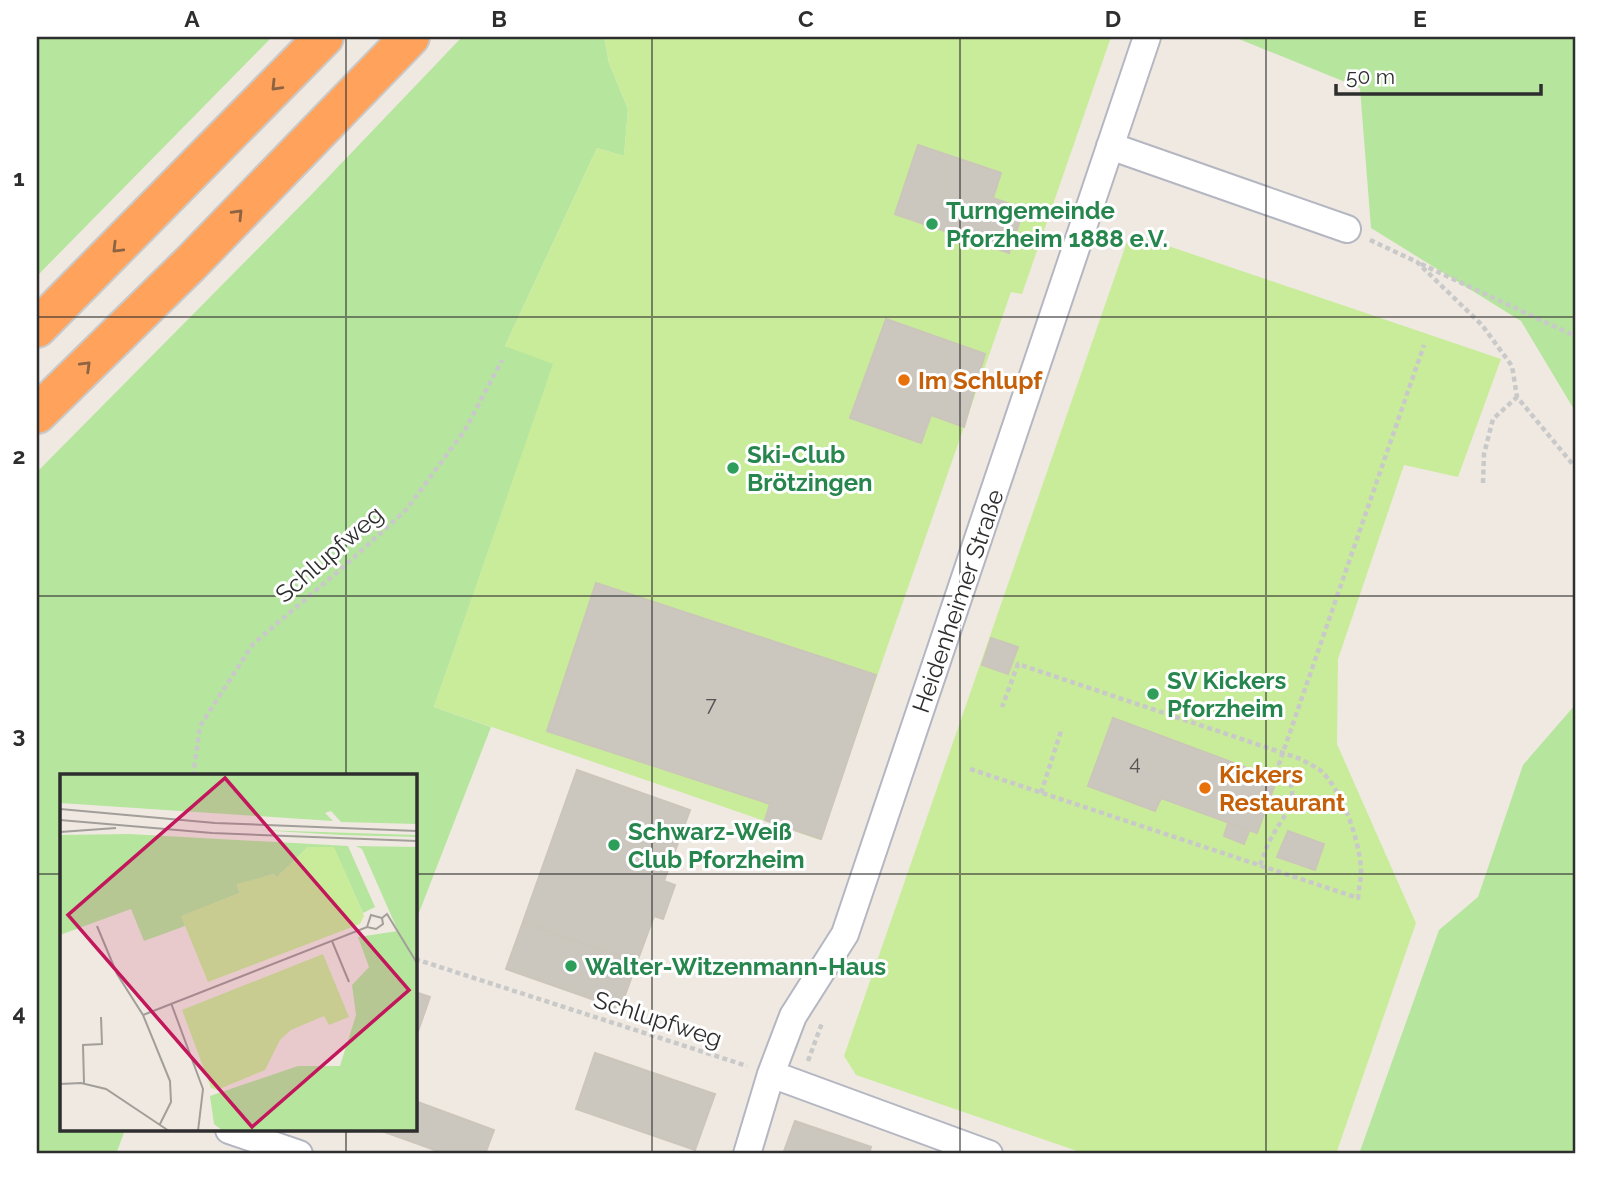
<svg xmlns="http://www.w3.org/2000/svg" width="1612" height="1191" viewBox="0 0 1612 1191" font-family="Raleway,sans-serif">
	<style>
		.green { fill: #b6e59e }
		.pitch { fill: #c9ec9a }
		.building { fill: #cbc7bf; stroke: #cbc5ba; stroke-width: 2 }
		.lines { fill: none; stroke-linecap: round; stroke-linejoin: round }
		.minor-casing { stroke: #b4b7c1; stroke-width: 30 }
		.highway-casing { stroke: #c9c9c9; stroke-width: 42 }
		.path { stroke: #c9c9c9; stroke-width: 4.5; stroke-dasharray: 5 3.5; stroke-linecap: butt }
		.minor { stroke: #fff; stroke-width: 26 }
		.highway { stroke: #ffa35c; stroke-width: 38 }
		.oneway { stroke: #8c6343 }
		.grid { fill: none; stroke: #2e2e2e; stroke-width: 2; stroke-opacity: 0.55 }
		.leisure-dot { fill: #2e9e5b; stroke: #fff; stroke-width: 2.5 }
		.food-dot { fill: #e8710a; stroke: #fff; stroke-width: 2.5 }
		.labels { text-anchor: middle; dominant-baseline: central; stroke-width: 6; stroke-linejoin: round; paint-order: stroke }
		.number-label { font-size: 21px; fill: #555452 }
		.leisure-label { font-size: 24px; font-weight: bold; fill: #27864d; stroke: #fff; text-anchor: start }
		.food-label { font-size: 24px; font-weight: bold; fill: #c56008; stroke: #fff; text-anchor: start }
		.street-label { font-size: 24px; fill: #2e2e2e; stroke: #fff }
		.inset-road { fill: none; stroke: #a29e99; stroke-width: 2 }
		.view { fill: #c2185b; fill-opacity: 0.15; stroke: #c2185b; stroke-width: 3.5 }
		.inset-edge { fill: none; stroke: #2e2e2e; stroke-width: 3.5 }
		.neatline { fill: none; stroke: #2e2e2e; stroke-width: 2.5 }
		.grid-label { font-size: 23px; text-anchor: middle; font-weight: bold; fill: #2e2e2e }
	</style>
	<rect width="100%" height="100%" fill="#efe9e1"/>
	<path class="green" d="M37 37H272L37 276Z
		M462 37H604L609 63 628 109 624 156 597 148 505 346 554 363 434 707 491 727 415 923V776H61V1130H125L116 1154H37V472L313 193Z
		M1234 37H1575V411L1521 321 1371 228 1360 88Z
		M1575 705V1154H1359L1439 930 1478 897 1523 765Z"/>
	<path class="pitch" d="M604 37H1111L1022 294 1011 292 820 840 434 707 553 364 505 346 597 148 624 156 628 109 609 63Z
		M1130 233 1501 359 1458 477 1404 465 1338 659 1337 744 1416 923 1336 1154H1086L856 1075 844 1056Z"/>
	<path class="building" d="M918 145 1001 173 993 198 1024 209 1009 253 895 214Z
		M886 319 985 354 964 427 931 415 921 443 850 418Z
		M596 583 876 675 821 839 765 820 770 804 547 731Z
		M991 638 1018 647 1008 674 982 665Z
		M1113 718 1277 779 1257 833 1161 798 1155 811 1088 786Z
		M577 770 690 810 664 881 675 885 663 919 654 916 637 962 523 922Z
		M1228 823 1249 831 1244 844 1224 836Z
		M1288 831 1324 844 1315 870 1277 857Z
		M523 922 637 962 620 1009 506 969Z
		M415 992 430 997 417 1034 415 1033Z
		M595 1053 715 1094 695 1150 576 1109Z
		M415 1101 494 1130 485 1154H446L379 1130H415Z
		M795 1121 871 1147 869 1154H783Z"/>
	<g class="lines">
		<g class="minor-casing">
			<path id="minor" d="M1110 146 1347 229
				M771 1074 989 1154
				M229 1130 299 1154
				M747 1154 771 1074 793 1016 845 934 1147 37"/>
		</g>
		<g class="highway-casing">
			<path id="highway" d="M37 328 324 37
				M37 414 190 264 410 37"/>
		</g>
		<path class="path" d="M1370 240 1417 262 1482 325 1512 366 1517 397 1575 467
			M1421 264 1575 336
			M1483 483 1484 454 1493 419 1517 397
			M970 769 1358 898C1359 889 1361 879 1361 870 1360 842 1342 789 1320 770 1314 766 1307 763 1301 759L1018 664 1002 707
			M193 776 200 726 253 644 341 569 406 510 465 430 502 360
			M1041 793 1062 728
			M1260 865C1263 858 1265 851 1268 844 1284 811 1307 800 1279 764L1424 345
			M415 959 747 1066
			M808 1061 822 1023"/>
		<use href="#minor" class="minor"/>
		<use href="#highway" class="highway"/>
	</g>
	<defs><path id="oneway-chevron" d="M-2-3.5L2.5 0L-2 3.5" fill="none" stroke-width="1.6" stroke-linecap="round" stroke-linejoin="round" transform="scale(1.75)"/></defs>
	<g class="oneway">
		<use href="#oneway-chevron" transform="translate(276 86) rotate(134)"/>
		<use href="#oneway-chevron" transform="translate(238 214) rotate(-46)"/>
		<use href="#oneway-chevron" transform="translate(117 248) rotate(135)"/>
		<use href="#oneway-chevron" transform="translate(86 366) rotate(-44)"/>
	</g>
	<path class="grid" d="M346 37V776M652 37V1154M960 37V1154M1266 37V1154M37 317H1575M37 596H1575M37 874H61M415 874H1575M346 1130V1154"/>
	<g class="leisure-dot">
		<circle cx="932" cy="224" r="7"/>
		<circle cx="733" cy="468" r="7"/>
		<circle cx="1153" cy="694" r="7"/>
		<circle cx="614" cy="845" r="7"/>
		<circle cx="571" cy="966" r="7"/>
	</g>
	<g class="food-dot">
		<circle cx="904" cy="380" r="7"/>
		<circle cx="1205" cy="788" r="7"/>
	</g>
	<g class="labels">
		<g class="number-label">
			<text x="711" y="703">7</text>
			<text x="1135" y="762">4</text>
		</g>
		<g class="leisure-label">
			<text x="946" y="210">Turngemeinde<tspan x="946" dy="28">Pforzheim 1888 e.V.</tspan></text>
			<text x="747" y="454">Ski-Club<tspan x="747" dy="28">Brötzingen</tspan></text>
			<text x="1167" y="680">SV Kickers<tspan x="1167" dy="28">Pforzheim</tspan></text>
			<text x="628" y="831">Schwarz-Weiß<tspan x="628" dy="28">Club Pforzheim</tspan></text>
			<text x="585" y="966">Walter-Witzenmann-Haus</text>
		</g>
		<g class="food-label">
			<text x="918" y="380">Im Schlupf</text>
			<text x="1219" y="774">Kickers<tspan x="1219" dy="28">Restaurant</tspan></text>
		</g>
		<g class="street-label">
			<text transform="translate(329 554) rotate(-41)">Schlupfweg</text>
			<text transform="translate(958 601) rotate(-71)">Heidenheimer Straße</text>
			<text transform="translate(658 1019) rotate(18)">Schlupfweg</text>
		</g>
	</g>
	<g transform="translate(60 774)">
		<rect width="357" height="357" fill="#efe9e1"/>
		<path d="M0 0H357V50L281 48 271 37 265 39 273 47 0 29ZM198 56 357 61V63L281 61ZM69 60 288 72 315 133 303 139 274 74 248 73 216 104 214 100 177 111 180 119 122 142 125 152 84 167 71 135 0 161V61ZM296 72 357 73V357H163L154 350 150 322 238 292H280L296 241 292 211 309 193 298 163 338 157 302 75Z" fill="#b6e59e"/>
		<path d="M248 73H274L304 142 300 150 148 208 121 142 180 119 177 110 214 100 216 104ZM263 180 289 243 269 251 264 242 231 256 220 266 205 296 157 316 151 314 122 236Z" fill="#c9ec9a"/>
		<path class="inset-road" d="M0 35 155 49 357 57M0 46 152 59 357 67M0 58 56 54M322 144 327 140 357 189M37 152 57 200 83 241 110 307 111 328 100 350M272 167 289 208M111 229 143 315 138 357M83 241 307 153 316 155 323 150 322 144 311 141 307 153M24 309 23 271 42 270 41 243M0 310 21 309 46 315 109 357"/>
		<path class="view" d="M165 4 349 216 192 353 8 141Z"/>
		<rect width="357" height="357" class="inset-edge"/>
	</g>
	<rect width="1612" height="1191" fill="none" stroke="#ffffff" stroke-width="77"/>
	<path d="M1336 84v10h205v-10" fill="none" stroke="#2e2e2e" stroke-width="3.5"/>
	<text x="1346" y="84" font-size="21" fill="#2e2e2e" stroke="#ffffff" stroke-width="5" paint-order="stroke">50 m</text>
	<rect x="38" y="38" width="1536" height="1114" class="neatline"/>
	<g class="grid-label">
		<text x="192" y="27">A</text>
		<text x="499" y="27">B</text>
		<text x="806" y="27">C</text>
		<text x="1113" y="27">D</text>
		<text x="1420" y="27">E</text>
		<text x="19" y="186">1</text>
		<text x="19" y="464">2</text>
		<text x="19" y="743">3</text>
		<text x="19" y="1021">4</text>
	</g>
</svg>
